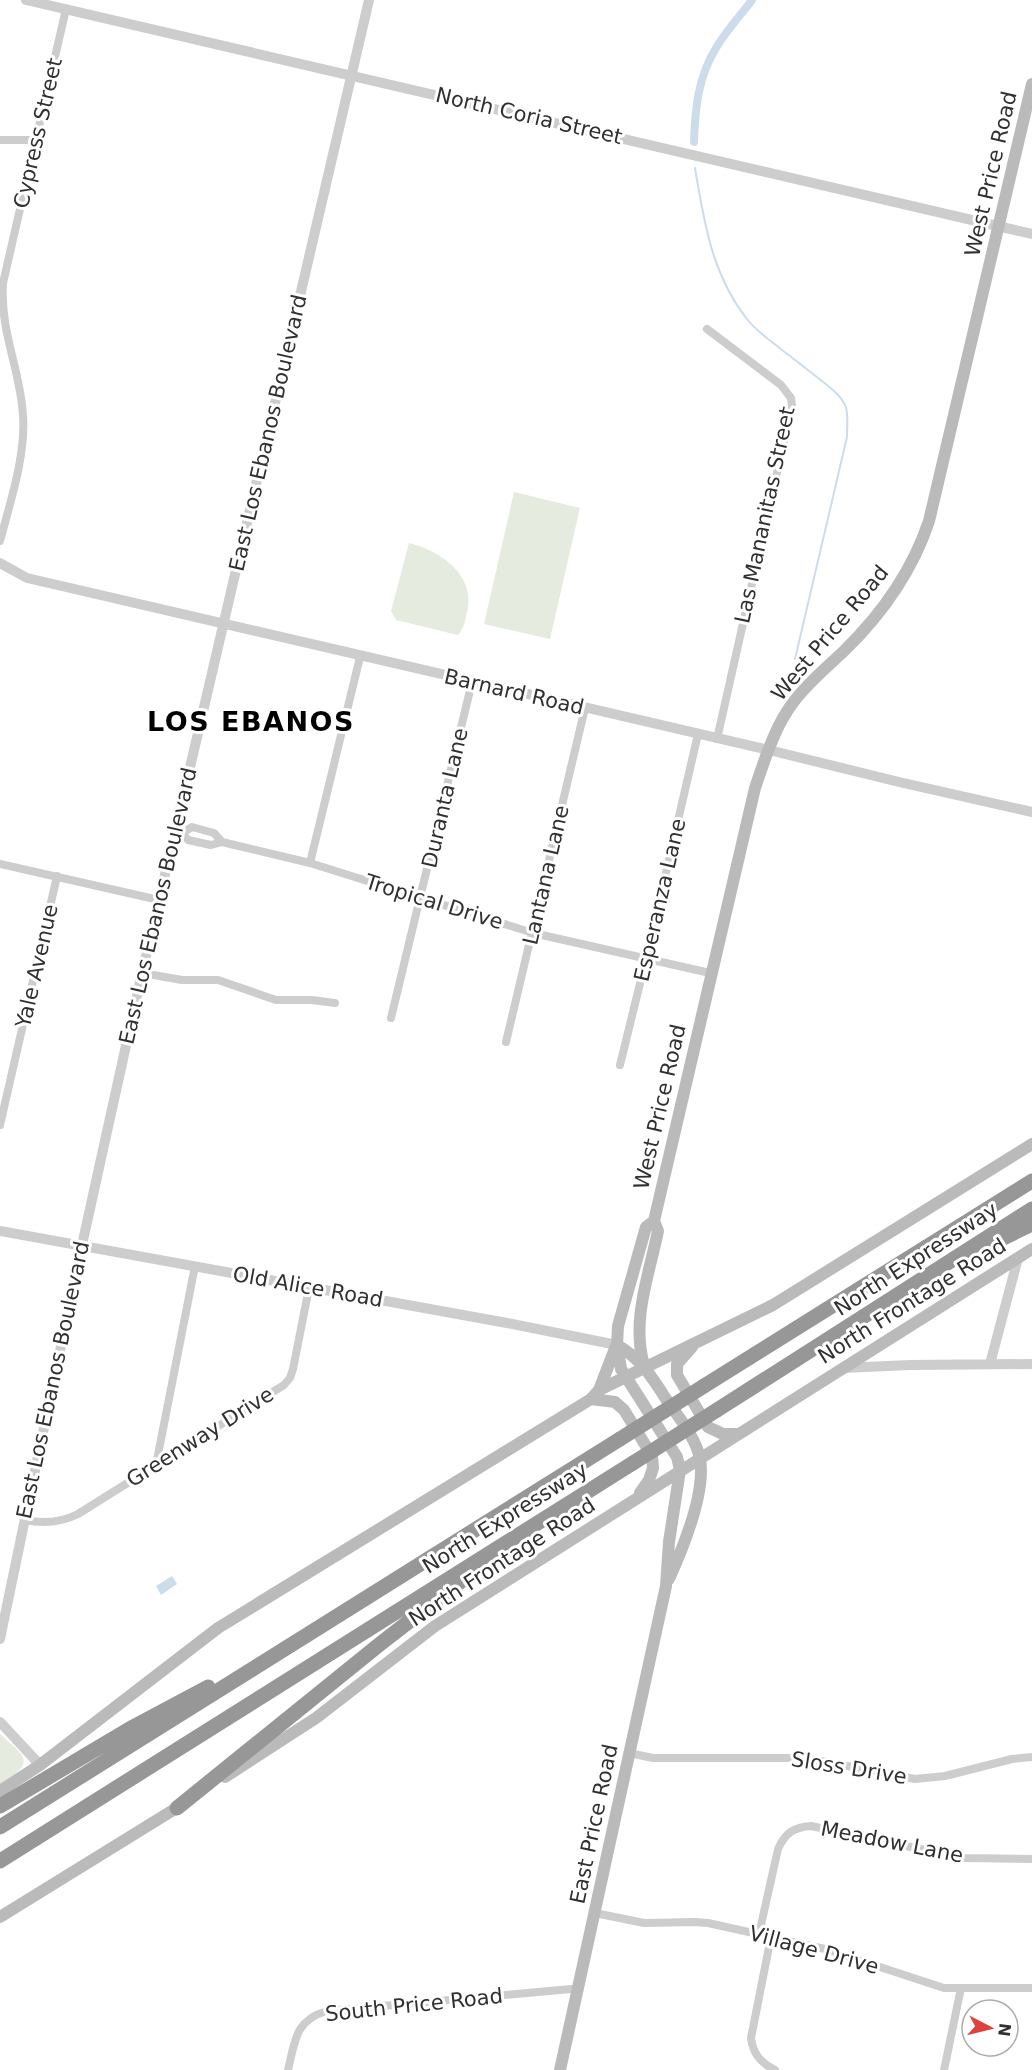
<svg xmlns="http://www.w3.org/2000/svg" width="1032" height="2070" viewBox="0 0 1032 2070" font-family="'DejaVu Sans',sans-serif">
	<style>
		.green { fill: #e5ecdf }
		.water { fill: #cddceb }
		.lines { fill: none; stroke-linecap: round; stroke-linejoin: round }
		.stream { stroke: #cddceb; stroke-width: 2 }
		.canal { stroke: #cddceb; stroke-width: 8 }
		.minor { stroke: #cdcdcd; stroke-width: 8 }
		.tertiary { stroke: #cdcdcd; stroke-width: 10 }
		.secondary { stroke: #bababa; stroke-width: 12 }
		.motorway { stroke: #979797; stroke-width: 15 }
		.motorway-bridge { stroke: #979797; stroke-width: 15 }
		.labels { text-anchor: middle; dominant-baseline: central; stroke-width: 6; stroke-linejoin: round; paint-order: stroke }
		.street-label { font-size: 21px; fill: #303030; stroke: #fff }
		.district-label { font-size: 27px; font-weight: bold; letter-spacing: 1.5px; fill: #000; stroke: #fff }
	</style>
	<rect width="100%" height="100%" fill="#fff"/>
	<path class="green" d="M514 492 580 508 550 639 484 624Z
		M409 543C441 551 476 575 467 612 465 620 464 629 458 635L396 620 391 611Z
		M0 1734C27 1758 36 1762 0 1784Z"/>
	<path class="water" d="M172 1576 177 1584 161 1595 156 1586Z"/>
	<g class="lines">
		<path class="stream" d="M695 168C704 222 712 275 747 319 756 331 770 340 782 350 799 363 816 376 833 390 851 406 847 414 847 437L795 659"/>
		<path class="canal" d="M694 142C695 109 698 77 716 48 726 31 740 16 752 0"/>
		<path class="minor" d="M0 140H36
			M707 329 781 385 791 398 792 406 717 739
			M0 541C10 503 26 455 23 415 20 368 0 333 3 283L66 9
			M175 831 182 833 188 840 211 845 222 842 310 863 533 933 710 973
			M182 833 192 827 214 833 222 842
			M310 863 360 657
			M0 864 159 900
			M142 973 182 980H218L276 1000H312L335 1003
			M391 1018 472 682
			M506 1042 585 708
			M620 1065 646 959 698 734
			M0 1125 57 876
			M156 1465 195 1266
			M24 1520C43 1524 60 1523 78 1514L284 1385 290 1378 293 1369 309 1288
			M629 1753 653 1758H806L915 1779 945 1776 1012 1759 1032 1757
			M595 1913 644 1923 695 1922 708 1923 825 1949 944 1988H1032
			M759 1934 778 1849C785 1833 794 1827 811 1826L963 1858 1032 1859
			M771 1937 751 2038C753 2054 761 2063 775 2070
			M288 2070C295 2041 295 2020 327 2011L571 1989 577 1990
			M944 2070 961 1988"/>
		<path class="tertiary" d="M26 0 1032 234
			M0 563 27 578 53 584 769 750 899 782 1032 812
			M0 1231 507 1323 617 1345
			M990 1364 1018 1258
			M843 1368 910 1365 1032 1364
			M0 1639 82 1245 142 973 369 0
			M0 1722 40 1765"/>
		<path class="secondary" d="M617 1345C640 1358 652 1377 666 1399 678 1417 696 1437 700 1459 706 1493 683 1548 669 1579
			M692 1347 677 1364V1375L708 1427 723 1434H738
			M644 1365C631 1321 649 1275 658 1231L654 1221
			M599 1390 616 1346
			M591 1399 615 1402 624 1410 652 1456 653 1468 649 1480 640 1493
			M225 1777 316 1718 435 1626 1032 1249
			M0 1791 40 1765 218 1628 591 1399 599 1390 773 1305 1032 1144
			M0 1917 183 1804
			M560 2070 666 1586 669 1542 680 1470 677 1457 621 1369 617 1345 618 1326 646 1227 654 1221 755 788C765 759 775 725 795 700 809 682 827 667 844 651 882 614 912 572 929 521L1032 84"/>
		<path class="motorway" d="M995 1242 1032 1224
			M704 1386 1032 1181
			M717 1410 1032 1209
			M0 1806 133 1727 208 1687
			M177 1808 380 1644 465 1578
			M0 1827 620 1439
			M0 1861 633 1463"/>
		<path class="motorway-bridge" d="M620 1439 704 1386
			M633 1463 717 1410"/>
	</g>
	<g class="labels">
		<g class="street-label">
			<text transform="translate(529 116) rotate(13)">North Coria Street</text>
			<text transform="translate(38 133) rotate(-77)">Cypress Street</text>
			<text transform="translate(991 174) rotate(-77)">West Price Road</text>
			<text transform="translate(268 433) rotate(-77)">East Los Ebanos Boulevard</text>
			<text transform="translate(765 515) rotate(-78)">Las Mananitas Street</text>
			<text transform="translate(830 633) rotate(-50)">West Price Road</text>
			<text transform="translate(514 692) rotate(13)">Barnard Road</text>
			<text transform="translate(445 798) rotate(-77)">Duranta Lane</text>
			<text transform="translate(546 875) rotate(-77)">Lantana Lane</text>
			<text transform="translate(660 900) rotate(-77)">Esperanza Lane</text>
			<text transform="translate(434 902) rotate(17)">Tropical Drive</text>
			<text transform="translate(158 906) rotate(-77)">East Los Ebanos Boulevard</text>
			<text transform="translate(37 966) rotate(-77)">Yale Avenue</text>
			<text transform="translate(660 1107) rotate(-77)">West Price Road</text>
			<text transform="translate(916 1259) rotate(-33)">North Expressway</text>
			<text transform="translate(308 1287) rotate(10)">Old Alice Road</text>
			<text transform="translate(912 1301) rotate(-32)">North Frontage Road</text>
			<text transform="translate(53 1380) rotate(-78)">East Los Ebanos Boulevard</text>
			<text transform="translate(200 1437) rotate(-32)">Greenway Drive</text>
			<text transform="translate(505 1518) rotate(-32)">North Expressway</text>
			<text transform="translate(502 1562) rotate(-33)">North Frontage Road</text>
			<text transform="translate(849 1768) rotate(9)">Sloss Drive</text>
			<text transform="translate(594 1824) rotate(-78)">East Price Road</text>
			<text transform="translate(892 1842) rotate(11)">Meadow Lane</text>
			<text transform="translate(814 1950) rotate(15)">Village Drive</text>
			<text transform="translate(414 2005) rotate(-6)">South Price Road</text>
		</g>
		<g class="district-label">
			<text x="251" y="721">LOS EBANOS</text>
		</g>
	</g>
	<g transform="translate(990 2028) rotate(97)"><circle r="28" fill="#ffffff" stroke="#acacac" stroke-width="1.5"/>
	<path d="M0-4.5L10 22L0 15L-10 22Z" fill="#dd433d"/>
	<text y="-9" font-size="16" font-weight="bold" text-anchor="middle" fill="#303030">N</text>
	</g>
</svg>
